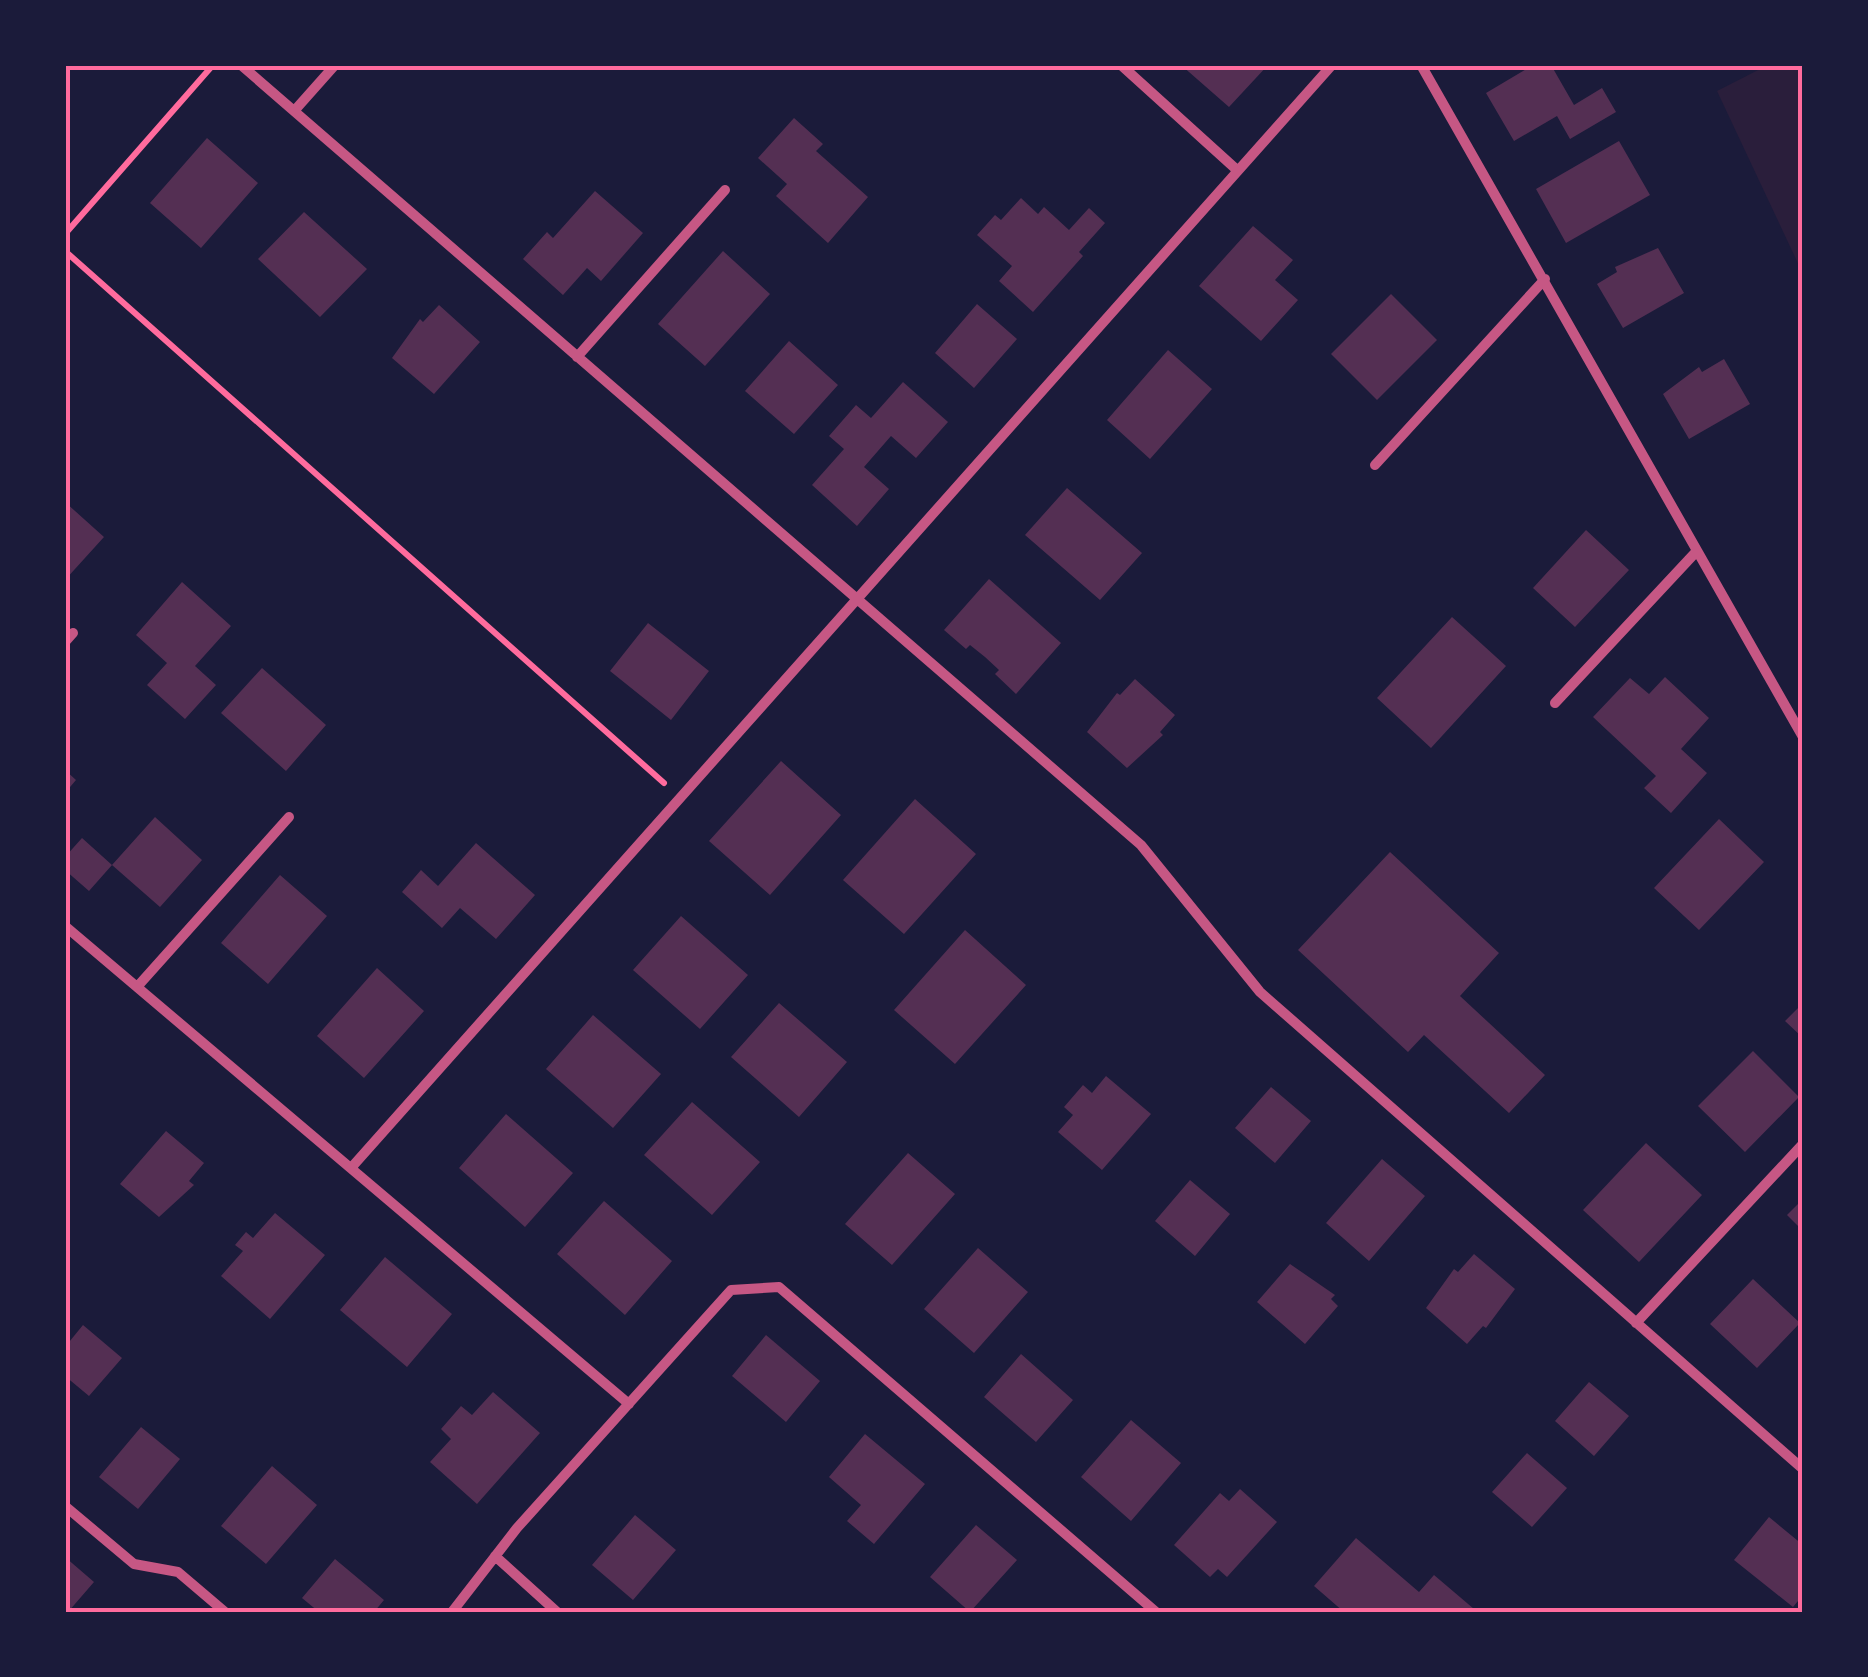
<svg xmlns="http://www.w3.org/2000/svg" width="1868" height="1677" viewBox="0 0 1868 1677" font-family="Signika,sans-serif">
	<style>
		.green { fill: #2a1e3b }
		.building { fill: #542f53 }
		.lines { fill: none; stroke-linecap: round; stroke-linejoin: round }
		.path { stroke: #ff6b9d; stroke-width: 6 }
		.minor { stroke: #c65784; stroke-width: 10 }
		.neatline { fill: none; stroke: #ff6b9d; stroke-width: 4 }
	</style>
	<rect width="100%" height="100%" fill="#1b1b3a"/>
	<path class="green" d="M1768 65H1803V274L1717 91Z"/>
	<path class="building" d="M1181 65H1268L1229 107Z
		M1533 65H1551L1574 105 1602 88 1616 112 1570 139 1557 116 1514 141 1486 93Z
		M794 118 823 144 816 151 868 197 828 243 776 196 787 184 758 158Z
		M207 138 258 183 201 248 150 203Z
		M1619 141 1650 195 1566 243 1536 189Z
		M595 191 643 233 601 281 587 268 563 295 523 259 547 232 553 238Z
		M1021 198 1038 214 1044 207 1069 230 1089 208 1105 223 1079 252 1083 256 1033 312 999 281 1012 266 977 235 995 215 1001 220Z
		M304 212 367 269 320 317 258 259Z
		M1253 226 1293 260 1275 280 1298 300 1261 341 1199 286Z
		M1658 248 1684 293 1623 328 1597 284 1617 272 1615 267Z
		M723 251 770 294 705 366 658 324Z
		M1391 294 1437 340 1377 400 1331 354Z
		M977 304 1017 339 974 388 935 353Z
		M439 305 480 342 434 394 392 358 420 319 423 322Z
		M789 341 838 385 794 434 745 391Z
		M1168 350 1212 389 1150 459 1107 420Z
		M1724 359 1750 404 1689 439 1663 394 1699 367 1702 372Z
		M903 382 948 422 916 458 891 436 864 467 889 489 857 526 812 485 844 449 829 436 856 405 871 418Z
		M1067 488 1142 553 1100 600 1025 535Z
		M65 502 104 537 65 580Z
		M1586 530 1629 570 1575 627 1533 588Z
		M989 579 1061 643 1016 694 995 674 999 670 985 657 970 645 966 649 944 630Z
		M182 582 231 626 195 666 216 685 185 719 147 685 167 663 136 635Z
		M1452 617 1506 666 1431 748 1377 698Z
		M648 623 709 671 671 720 610 671Z
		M262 668 326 725 286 771 221 713Z
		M1665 677 1709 718 1681 749 1707 773 1671 813 1644 788 1656 776 1593 717 1630 678 1649 694Z
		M1135 679 1175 715 1160 732 1163 735 1127 768 1087 732 1117 693 1120 695Z
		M781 761 841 815 770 895 709 841Z
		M65 770 76 780 65 793Z
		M915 799 976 854 904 934 843 880Z
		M155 817 202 860 160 907 112 865Z
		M1719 819 1764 862 1699 930 1654 888Z
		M82 838 112 865 89 891 65 870V857Z
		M476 843 535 895 496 939 460 908 442 928 402 892 421 870 438 886Z
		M1390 852 1499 953 1460 996 1545 1075 1509 1113 1424 1035 1408 1052 1298 950Z
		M280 875 327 916 268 984 221 943Z
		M681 916 748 975 700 1029 633 970Z
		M965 930 1026 985 955 1064 894 1010Z
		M377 968 424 1011 364 1078 317 1036Z
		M779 1003 847 1062 799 1117 731 1057Z
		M1803 1003V1038L1785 1021Z
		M593 1015 661 1074 613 1128 546 1069Z
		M1753 1051 1799 1097 1745 1152 1698 1106Z
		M1106 1076 1151 1114 1102 1170 1058 1132 1073 1115 1064 1107 1083 1085 1092 1093Z
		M1271 1087 1311 1121 1275 1163 1235 1128Z
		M692 1102 760 1162 712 1215 644 1155Z
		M506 1114 573 1173 525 1227 459 1168Z
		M166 1131 204 1163 189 1181 194 1185 159 1217 120 1184Z
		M1646 1143 1702 1195 1639 1262 1583 1210Z
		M908 1153 955 1194 892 1265 845 1224Z
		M1382 1159 1425 1196 1369 1261 1326 1223Z
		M1190 1180 1230 1214 1195 1256 1155 1221Z
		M1803 1199V1231L1787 1215Z
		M604 1201 672 1261 625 1315 557 1254Z
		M275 1213 325 1255 270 1319 221 1276 243 1251 235 1245 246 1232 253 1238Z
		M978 1248 1028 1292 974 1353 924 1309Z
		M1474 1254 1515 1289 1486 1328 1483 1326 1467 1344 1426 1308 1454 1269 1458 1272Z
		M385 1257 452 1314 407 1367 340 1310Z
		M1290 1264 1335 1295 1331 1299 1338 1306 1305 1344 1257 1302Z
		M1753 1279 1800 1323 1757 1368 1710 1324Z
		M83 1325 122 1358 89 1396 65 1376V1347Z
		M766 1335 820 1381 786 1422 732 1376Z
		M1021 1354 1073 1400 1036 1442 984 1397Z
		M1589 1382 1629 1416 1594 1456 1555 1421Z
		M493 1392 540 1433 477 1504 430 1462 451 1439 441 1429 461 1406 472 1415Z
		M1131 1420 1181 1463 1131 1521 1081 1477Z
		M141 1427 180 1459 138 1509 99 1477Z
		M865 1434 925 1484 874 1544 847 1521 861 1505 829 1477Z
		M1527 1453 1567 1488 1532 1527 1492 1492Z
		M272 1466 317 1505 266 1564 221 1526Z
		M1240 1489 1277 1522 1227 1577 1218 1569 1210 1577 1174 1545 1220 1493 1229 1501Z
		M635 1515 676 1550 633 1600 592 1565Z
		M1769 1517 1803 1545V1595L1793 1607 1734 1560Z
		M976 1525 1017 1560 970 1612 930 1577Z
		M1356 1538 1419 1592 1434 1575 1474 1609 1344 1612 1314 1586Z
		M65 1557 94 1582 68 1612H65Z
		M335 1559 384 1600 374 1612H319L302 1598Z"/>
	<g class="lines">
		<path class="path" d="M65 234 213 65
			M65 251 664 783"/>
		<path class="minor" d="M241 65 1141 845 1260 992 1803 1469
			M1121 65 1237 170
			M1421 65 1803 737
			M295 110 335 65
			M577 357 725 190
			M1375 465 1545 279
			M65 642 73 633
			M1555 703 1695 553
			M65 926 629 1404
			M137 987 289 817
			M351 1168 1332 65
			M1636 1323 1803 1144
			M65 1506 134 1564 178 1572 225 1612
			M495 1556 557 1612
			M452 1612 517 1528 731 1290 779 1287 1156 1612"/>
	</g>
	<rect width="1868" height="1677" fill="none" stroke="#1b1b3a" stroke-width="135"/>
	<rect x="68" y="68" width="1732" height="1542" class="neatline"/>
</svg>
